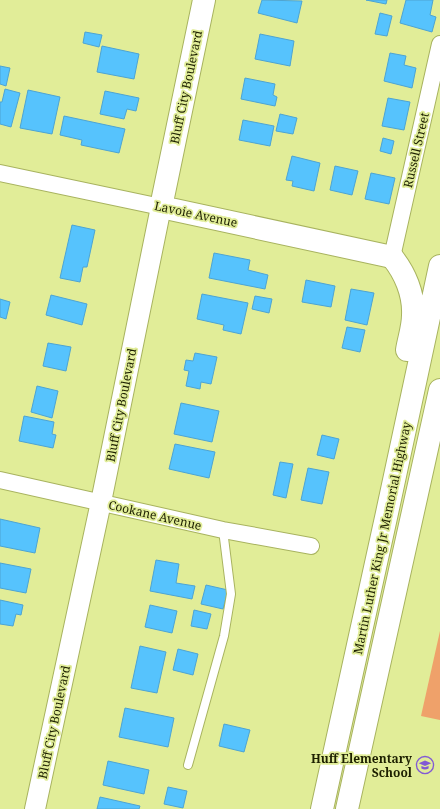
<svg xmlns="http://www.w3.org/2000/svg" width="440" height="809" viewBox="0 0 440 809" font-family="'Noto Serif',serif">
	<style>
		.green { fill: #efa16a }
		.building { fill: #56c3fd; stroke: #4da4d3 }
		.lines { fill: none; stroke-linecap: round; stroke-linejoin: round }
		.service-casing { stroke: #a8b35f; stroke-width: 10 }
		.minor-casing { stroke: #a8b35f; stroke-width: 18 }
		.tertiary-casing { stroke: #a8b35f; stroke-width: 22 }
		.secondary-casing { stroke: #a8b35f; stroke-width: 24 }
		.motorway-casing { stroke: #a8b35f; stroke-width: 24 }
		.service { stroke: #fff; stroke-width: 8 }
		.minor { stroke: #fff; stroke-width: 16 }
		.tertiary { stroke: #fff; stroke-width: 20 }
		.secondary { stroke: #fff; stroke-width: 22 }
		.motorway { stroke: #fff; stroke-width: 22 }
		.labels { text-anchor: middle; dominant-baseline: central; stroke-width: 3.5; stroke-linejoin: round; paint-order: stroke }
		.street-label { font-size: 12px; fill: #1d2000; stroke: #e1ed98 }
		.poi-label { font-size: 12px; font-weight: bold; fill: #1d2000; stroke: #e1ed98; text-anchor: end }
	</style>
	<rect width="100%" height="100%" fill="#e1ed98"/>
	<path class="green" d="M440 631V720L421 716Z"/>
	<path class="building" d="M262 0 302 1 297 23 258 13Z
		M366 0H387L386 4Z
		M406 0H433L430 15 436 17 432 32 400 23Z
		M380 13 392 16 387 36 375 34Z
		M85 32 102 35 99 47 83 43Z
		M260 34 294 41 290 66 255 59Z
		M102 46 139 54 134 79 97 72Z
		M390 53 406 56 404 65 416 68 412 88 384 81Z
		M0 66 10 68 6 86 0 84Z
		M245 78 275 84 273 95 277 97 275 106 241 99Z
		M5 89 20 93 11 127 0 124V102H2Z
		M28 90 60 97 52 134 20 128Z
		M105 91 139 98 136 111 127 109 124 119 100 114Z
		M388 98 410 102 404 130 382 126Z
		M280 114 297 118 293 134 276 131Z
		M64 116 125 129 119 153 81 145 82 140 60 135Z
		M243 120 274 126 270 146 239 140Z
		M383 138 394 141 391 154 380 151Z
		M292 156 320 163 314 191 292 186 293 181 286 180Z
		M335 166 358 171 352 195 330 190Z
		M371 173 395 178 389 204 365 199Z
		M72 225 95 230 87 267H83L80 282 60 278Z
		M214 253 250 260 248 270 268 275 265 289 209 278Z
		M306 280 335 286 331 307 302 302Z
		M351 289 374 293 367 325 345 320Z
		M202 294 248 303 241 334 223 330 224 325 197 319Z
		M51 295 87 304 82 325 46 315Z
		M255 296 272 299 269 313 252 309Z
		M0 299 10 302 6 319 0 317Z
		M347 327 365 330 360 352 342 348Z
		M48 343 71 347 66 371 43 366Z
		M195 353 217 357 211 384 201 382 200 389 186 386 189 371 184 370 186 360 193 361Z
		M37 386 58 391 52 418 31 412Z
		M181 403 219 411 212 442 174 434Z
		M24 416 54 422 52 434 56 435 53 448 19 441Z
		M322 435 339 439 334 459 317 455Z
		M175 444 215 452 209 478 169 469Z
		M280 462 293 464 286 498 273 495Z
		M308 468 329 472 322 504 301 500Z
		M0 519 40 528 35 553 0 546Z
		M156 560 179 564 176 583 195 586 192 599 150 591Z
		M0 563 31 569 26 593 0 588Z
		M206 585 228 590 223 609 201 604Z
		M0 600 23 605 21 615 16 614 13 626 0 624Z
		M150 605 177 611 172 633 145 627Z
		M194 610 211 614 207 629 191 626Z
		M140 646 166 652 157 693 131 688Z
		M178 649 198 654 193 675 173 670Z
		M125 708 174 718 168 747 119 737Z
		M224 724 250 730 244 752 219 746Z
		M108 761 149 770 144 794 103 785Z
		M168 787 187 791 183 808 164 804Z
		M100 797 140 806 139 809H97Z"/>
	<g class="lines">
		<g class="service-casing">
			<path id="service" d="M188 765 224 636 231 594 223 530"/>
		</g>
		<g class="minor-casing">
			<path id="minor" d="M0 173 161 207
				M392 257 440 44
				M0 480 223 530 311 546"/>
		</g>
		<g class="tertiary-casing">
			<path id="tertiary" d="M35 809 101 502 161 207"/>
		</g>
		<g class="secondary-casing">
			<path id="secondary" d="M204 0 161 207 392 257"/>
		</g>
		<g class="motorway-casing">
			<path id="motorway" d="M392 257C405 273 414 294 413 315 413 327 409 338 407 350
				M322 809 387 513 440 266
				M347 809 440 390"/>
		</g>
		<use href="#service" class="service"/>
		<use href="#minor" class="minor"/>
		<use href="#tertiary" class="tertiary"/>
		<use href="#secondary" class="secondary"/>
		<use href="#motorway" class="motorway"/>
	</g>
	<defs>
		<g id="school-ring" transform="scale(0.9)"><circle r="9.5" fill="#e1ed98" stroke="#825ad4" stroke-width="1.5"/><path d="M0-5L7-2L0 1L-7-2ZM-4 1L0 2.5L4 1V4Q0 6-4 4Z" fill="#825ad4"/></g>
	</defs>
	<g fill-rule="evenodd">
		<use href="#school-ring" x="425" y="765"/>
	</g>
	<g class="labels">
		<g class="street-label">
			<text transform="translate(186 87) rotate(-78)">Bluff City Boulevard</text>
			<text transform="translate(416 150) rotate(-77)">Russell Street</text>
			<text transform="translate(196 214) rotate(12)">Lavoie Avenue</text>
			<text transform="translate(121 405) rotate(-79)">Bluff City Boulevard</text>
			<text transform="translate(155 515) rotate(13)">Cookane Avenue</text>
			<text transform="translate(382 538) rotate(-78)">Martin Luther King Jr Memorial Highway</text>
			<text transform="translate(54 722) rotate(-78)">Bluff City Boulevard</text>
		</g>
		<g class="poi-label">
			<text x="412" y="758">Huff Elementary<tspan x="412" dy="14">School</tspan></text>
		</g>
	</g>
</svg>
